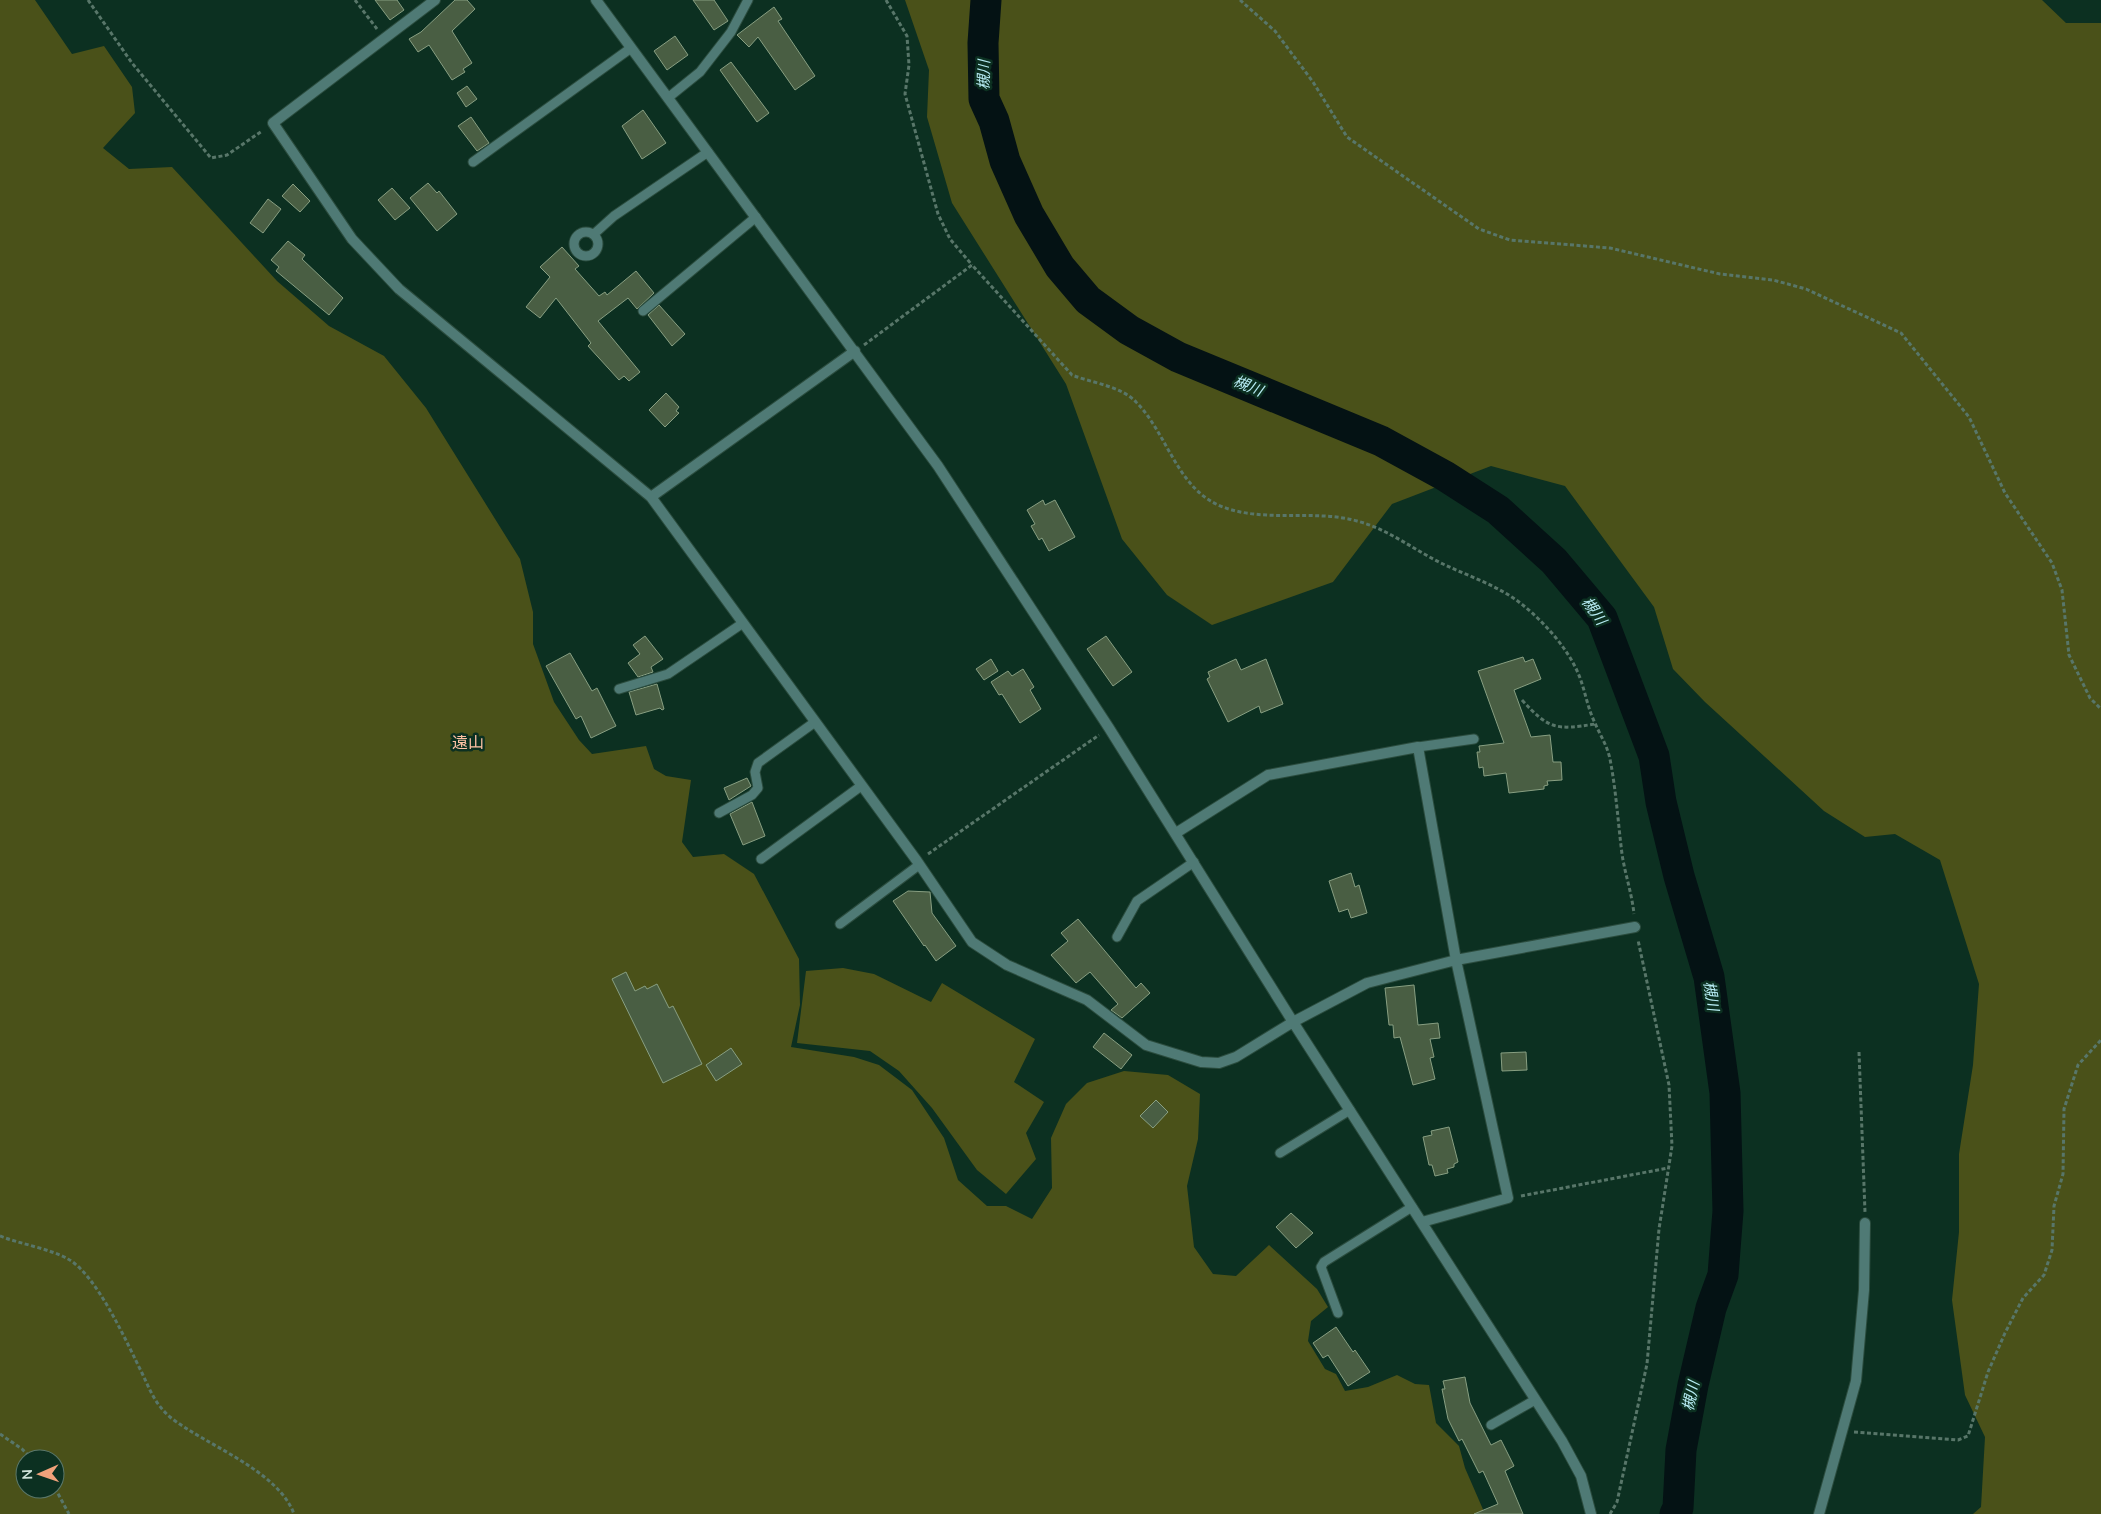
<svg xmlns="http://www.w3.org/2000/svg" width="2101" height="1514" viewBox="0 0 2101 1514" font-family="'Nunito Sans','Noto Sans JP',sans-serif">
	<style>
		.green { fill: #4a5119; fill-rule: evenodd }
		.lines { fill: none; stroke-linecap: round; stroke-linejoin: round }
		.river { stroke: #041214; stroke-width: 31 }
		.building { fill: #495e43; stroke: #889f82 }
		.service-casing { stroke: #2b4c3e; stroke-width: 11 }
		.minor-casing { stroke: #2b4c3e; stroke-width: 12 }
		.path { stroke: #587669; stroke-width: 3; stroke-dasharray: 4 2.5; stroke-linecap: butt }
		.service { stroke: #4f7a75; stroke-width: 9 }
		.minor { stroke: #4f7a75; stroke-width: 10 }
		.labels { text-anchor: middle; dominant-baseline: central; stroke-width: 5; stroke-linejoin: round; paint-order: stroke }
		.water-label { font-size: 15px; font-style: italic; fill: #b8edf5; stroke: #0c3021 }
		.quarter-label { font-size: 16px; fill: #fec2a5; stroke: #0c3021 }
	</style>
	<rect width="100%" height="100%" fill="#0c3021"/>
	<path class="green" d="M0 0H35L72 54 104 46 132 87 135 113 103 148 129 169 172 167 277 281 329 326 384 356 426 408 520 559 533 612V644L554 702 579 740 592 754 646 746 654 769 666 776 691 780 682 842 693 857 724 854 754 874 799 959 800 1005 791 1047 854 1057 879 1065 912 1090 944 1138 958 1180 987 1206H1006L1032 1219 1052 1188 1051 1138 1066 1104 1087 1083 1124 1071 1168 1075 1200 1094 1198 1139 1187 1186 1194 1247 1213 1274 1236 1276 1269 1245 1317 1289 1328 1307 1311 1321 1308 1341 1325 1369 1336 1374 1345 1391 1368 1387 1397 1375 1415 1384 1429 1385 1436 1423 1459 1446 1465 1468 1485 1514H0ZM25 1459H55V1489H25Z
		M905 0H2042L2066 23H2101V1514H1973L1981 1507 1985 1437 1965 1395 1952 1300 1959 1232V1154L1973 1065 1979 984 1940 860 1895 834 1865 837 1824 811 1705 702 1673 669 1654 607 1565 486 1491 466 1392 504 1333 582 1212 625 1167 595 1122 539 1066 384 952 203 927 117 929 70Z
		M843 968 874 974 931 1002 942 983 1035 1039 1014 1082 1044 1102 1026 1133 1036 1159 1006 1194 977 1170 932 1108 899 1071 870 1051 797 1043 806 971Z"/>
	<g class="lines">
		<path class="river" d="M986 0 983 43 984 99 994 121 1005 161 1029 215 1060 267 1088 300 1129 330 1178 357 1381 441 1445 476 1498 510 1554 561 1602 618 1654 756 1661 802 1679 876 1709 977 1725 1093 1728 1211 1723 1275 1711 1308 1693 1385 1681 1450 1678 1508 1675 1514"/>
	</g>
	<path class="building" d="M375 0H397L404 10 390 20Z
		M455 0H467L475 9 452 31 472 63 463 69 465 72 452 80 429 45 418 52 409 39 421 32Z
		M693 0H714L728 21 714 30Z
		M774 7 782 19 778 21 815 76 795 90 758 37 749 47 737 35Z
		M675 36 688 55 667 70 654 51Z
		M731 62 769 113 757 122 720 70Z
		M467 86 477 99 466 107 457 93Z
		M643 110 666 143 642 159 622 126Z
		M471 117 489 143 477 151 458 126Z
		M428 183 437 193 439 191 457 214 437 231 410 198Z
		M293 184 310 201 300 212 282 196Z
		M392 188 410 208 395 220 378 200Z
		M268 199 281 209 263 233 250 223Z
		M288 241 305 255 302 259 343 298 329 315 276 271 279 267 271 260Z
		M562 247 579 266 575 269 599 296 605 292 607 295 636 271 654 293 637 309 628 298 598 321 640 372 629 381 624 376 619 380 588 346 591 343 556 298 540 318 526 307 550 277 540 267Z
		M659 305 685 334 672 346 648 315Z
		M666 393 679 407 676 411 679 413 665 427 649 410Z
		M1043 500 1045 505 1055 500 1075 537 1049 551 1042 538 1039 540 1031 526 1035 524 1027 510Z
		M645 636 663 659 651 667 653 672 638 677 628 663 640 654 633 645Z
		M1106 636 1132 672 1113 686 1087 649Z
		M570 653 592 691 597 688 616 726 591 738 581 716 576 719 546 666Z
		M1523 657 1525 662 1533 659 1541 679 1514 690 1531 737 1550 735 1553 762H1561L1562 780 1547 781 1548 785 1544 786V789L1509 793 1506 773 1484 776 1483 767 1479 768 1477 752H1480L1479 746 1504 743 1478 671Z
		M991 659 998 671 984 680 976 669Z
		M1236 659 1241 670 1266 659 1283 704 1261 713 1259 706 1228 722 1207 679 1210 677 1208 672Z
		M1023 669 1034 687 1030 690 1041 709 1020 723 1002 694 999 695 991 682 1008 671 1012 676Z
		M657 684 664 709 662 710 660 708 636 715 629 692Z
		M747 778 751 786 729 800 724 788Z
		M752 802 765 836 743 845 730 814Z
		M1351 873 1355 887 1359 885 1367 913 1351 918 1348 909 1339 912 1329 881Z
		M908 891 930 892 932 913 956 946 936 961 925 945 924 946 893 901Z
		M1078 919 1136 988 1141 983 1150 993 1122 1018 1111 1010 1118 1004 1090 972 1076 983 1051 955 1068 941 1061 933Z
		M626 972 635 991 645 986 647 989 657 984 669 1008 673 1006 702 1064 663 1083 612 979Z
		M1414 985 1418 1025 1438 1023 1440 1038 1430 1039 1434 1057 1430 1058 1435 1079 1413 1085 1400 1037 1394 1038 1393 1025H1389L1385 988Z
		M1104 1033 1132 1055 1121 1069 1093 1047Z
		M731 1048 742 1064 716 1081 706 1065Z
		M1526 1052 1527 1070 1502 1071 1501 1053Z
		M1156 1100 1168 1112 1153 1128 1140 1116Z
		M1449 1127 1458 1162 1454 1164V1167L1447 1169 1448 1173 1435 1176 1432 1165H1429L1423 1137 1432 1135 1431 1131Z
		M1291 1213 1313 1233 1296 1248 1276 1227Z
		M1336 1327 1353 1352 1355 1350 1370 1372 1348 1386 1328 1355 1323 1358 1313 1343Z
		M1465 1377 1470 1403 1491 1445 1501 1440 1514 1466 1505 1471 1523 1514H1474L1498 1504 1483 1471 1479 1473 1462 1439 1459 1441 1448 1419 1442 1389H1445L1443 1381Z"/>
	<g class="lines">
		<g class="service-casing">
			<path id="service" d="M669 97 700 72 731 32 748 0
				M473 162 631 48
				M574 244a12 12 0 1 1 24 0a12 12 0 1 1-24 0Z
				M594 234 614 216 708 152
				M643 311 756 217
				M619 689 668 674 743 623
				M1418 747 1474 739
				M719 813 752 795 758 788 755 772 758 763 815 722
				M761 859 861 786
				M840 924 919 865
				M1117 937 1137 901 1194 862
				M1280 1153 1350 1110
				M1338 1313 1321 1267 1324 1262 1412 1207
				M1491 1425 1535 1400"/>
		</g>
		<g class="minor-casing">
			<path id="minor" d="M435 0 273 123 352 239 399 289 651 497 917 861 972 942 1007 965 1087 1000 1146 1045 1201 1062 1219 1063 1236 1057 1293 1022 1367 983 1456 960 1635 927
				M596 0 938 466 1109 728 1293 1022 1562 1441 1581 1476 1591 1514
				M651 497 855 351
				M1176 833 1268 775 1418 747 1456 960 1508 1198 1422 1222
				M1819 1514 1856 1381 1864 1290 1865 1223"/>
		</g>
		<path class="path" d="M88 0 132 63 211 158 227 155 262 131
			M355 0 377 29
			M886 0 907 36 909 65 905 94 938 214 950 239 972 265
			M1240 0 1275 31 1313 82 1347 137 1479 229 1510 240 1610 248 1720 274 1773 280 1806 289 1901 333 1969 417 2005 493 2052 563 2062 590 2069 655 2090 698 2101 709
			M864 345 972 265 1072 375C1092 383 1121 386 1136 402 1168 434 1177 490 1223 507 1265 523 1314 509 1357 521 1388 529 1414 550 1443 564 1470 577 1500 586 1524 606 1544 622 1568 649 1578 673 1585 689 1587 707 1595 723 1600 735 1607 745 1610 759 1616 790 1618 822 1622 854 1625 874 1632 894 1634 914
			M1522 700C1549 730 1557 730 1595 724
			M928 854 1099 735
			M1859 1052 1865 1212
			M1521 1196 1668 1168
			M0 1236C20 1244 51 1249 68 1259 97 1275 127 1343 142 1373 150 1390 155 1404 170 1417 205 1445 278 1470 294 1514
			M1854 1432 1958 1440 1968 1436 1988 1372 2005 1333 2023 1298 2044 1275 2052 1250 2054 1206 2063 1174 2064 1109 2078 1065 2101 1040
			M0 1434 22 1449 32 1459
			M55 1488 69 1514
			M1610 1514 1617 1502 1647 1364 1659 1229 1672 1146 1669 1085 1638 940"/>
		<use href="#service" class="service"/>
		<use href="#minor" class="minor"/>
	</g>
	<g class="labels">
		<g class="water-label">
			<text transform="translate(984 75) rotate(-89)">槻川</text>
			<text transform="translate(1248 386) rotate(22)">槻川</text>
			<text transform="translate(1594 611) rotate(55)">槻川</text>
			<text transform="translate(1711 996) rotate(81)">槻川</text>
			<text transform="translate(1691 1396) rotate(-78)">槻川</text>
		</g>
		<g class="quarter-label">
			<text x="468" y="743">遠山</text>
		</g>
	</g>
	<g transform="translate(40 1474) rotate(268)"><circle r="24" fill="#0c3021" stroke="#5a776a"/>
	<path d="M0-4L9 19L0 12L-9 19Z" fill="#f1a27b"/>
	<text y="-8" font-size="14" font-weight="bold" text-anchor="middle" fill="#cfe2d8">N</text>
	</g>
</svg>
